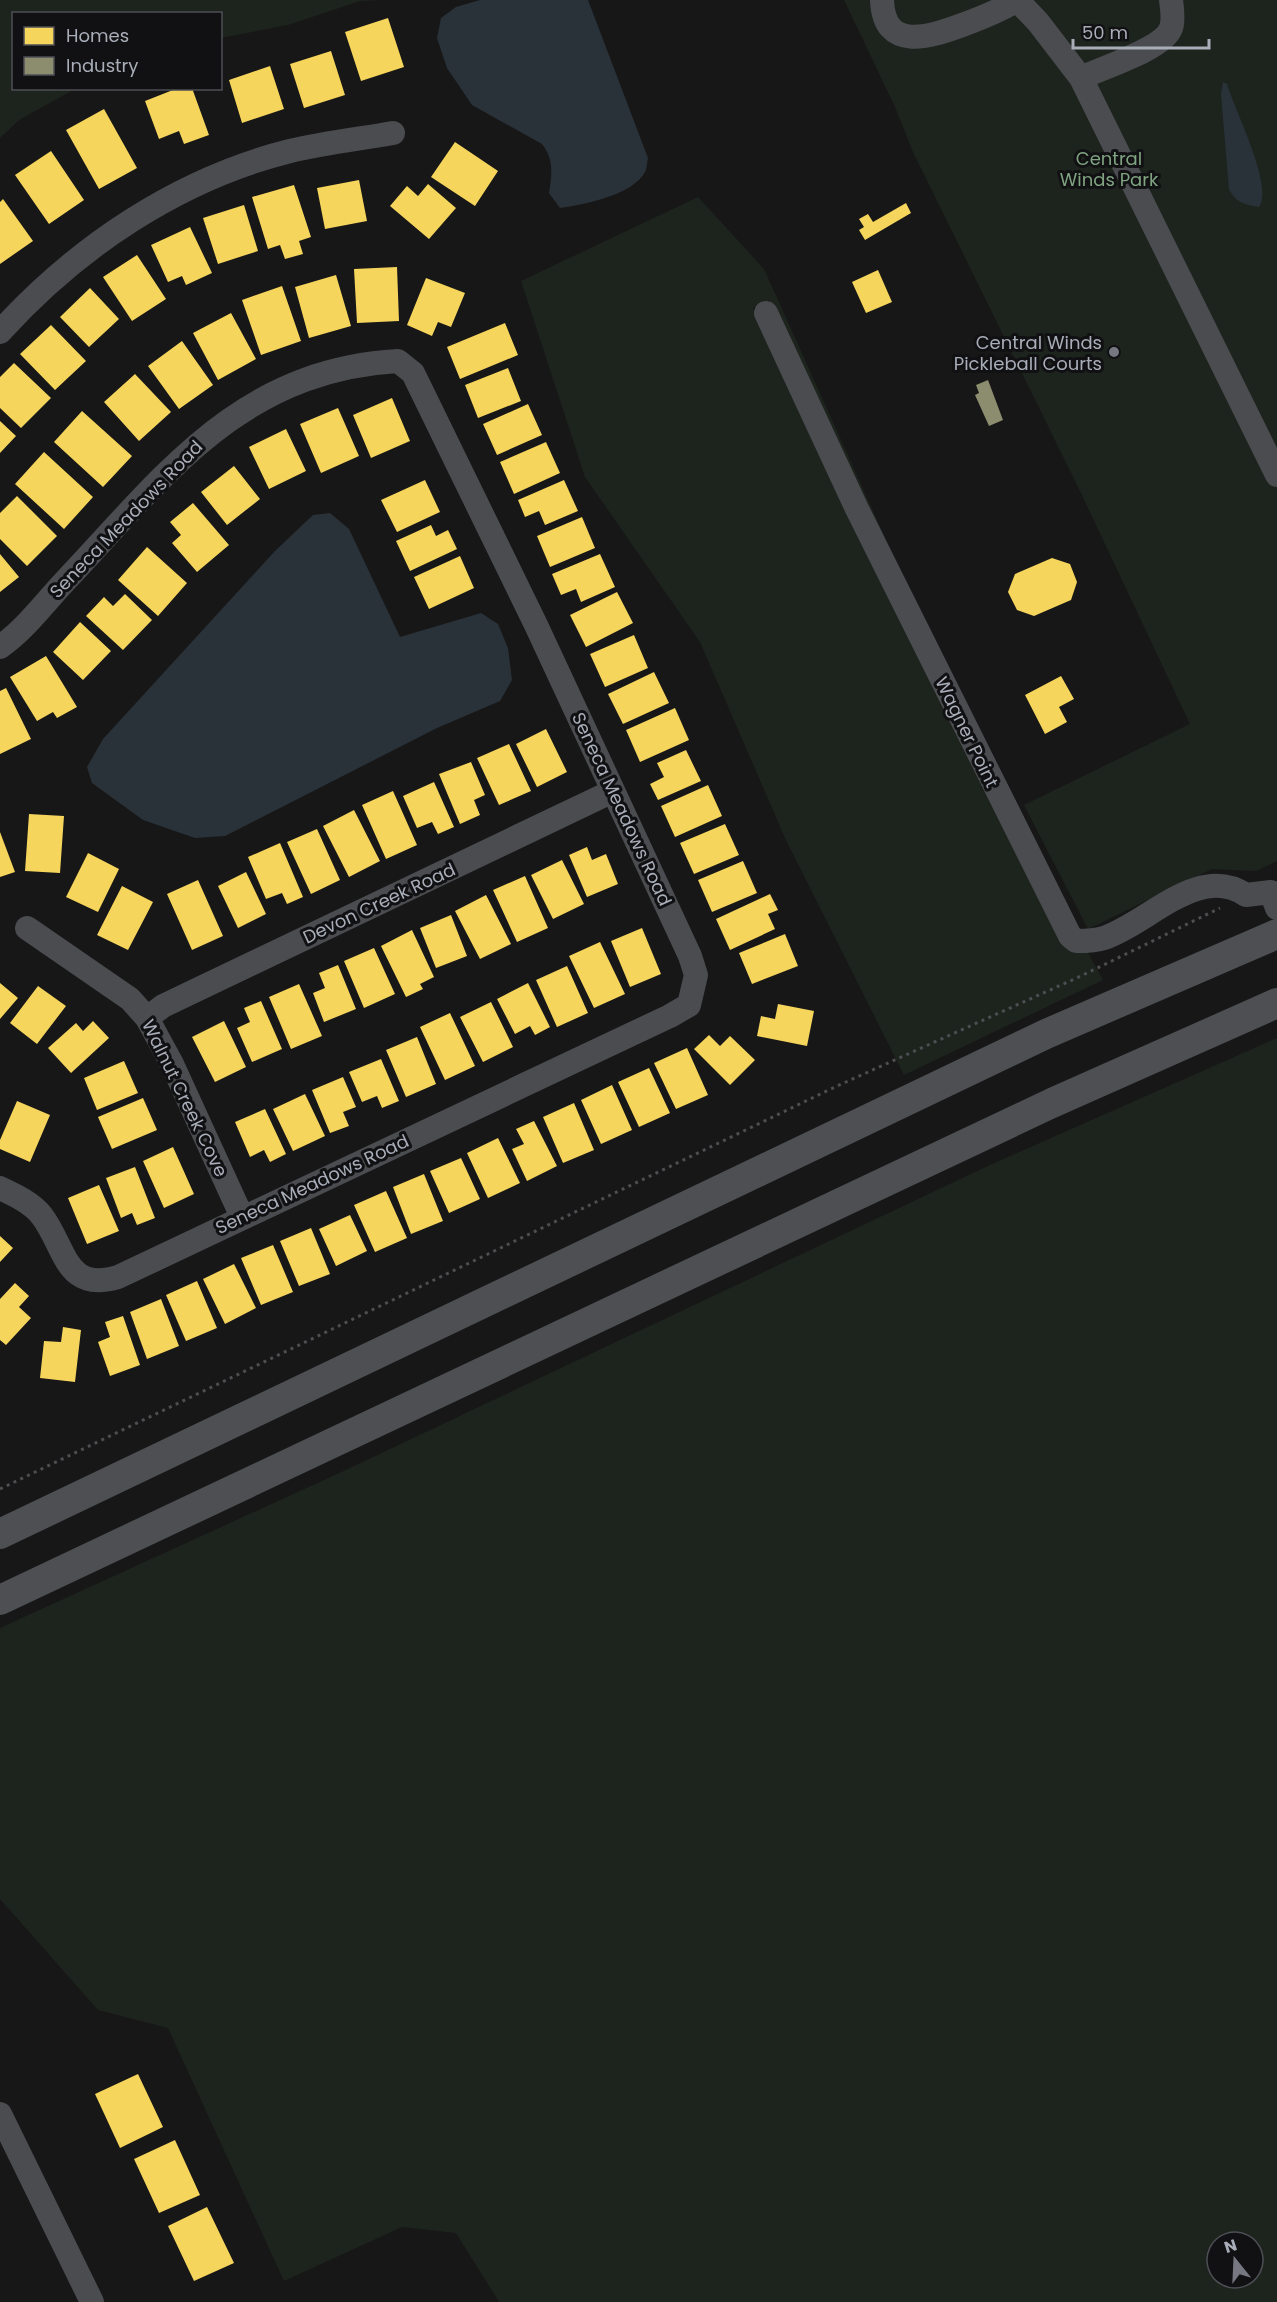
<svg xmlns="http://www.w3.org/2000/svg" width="1277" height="2302" viewBox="0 0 1277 2302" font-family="Poppins,sans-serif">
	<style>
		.green { fill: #1d241e; fill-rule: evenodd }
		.water { fill: #2a3239 }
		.homes { fill: #f6d55c }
		.industry { fill: #8c8c6e }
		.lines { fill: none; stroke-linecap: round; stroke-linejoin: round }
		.path { stroke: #4d4e52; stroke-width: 3; stroke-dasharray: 3 4.5; stroke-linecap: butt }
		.minor { stroke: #4b4c50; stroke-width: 24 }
		.major { stroke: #4d4f52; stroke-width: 30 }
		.poi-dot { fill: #757880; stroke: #111113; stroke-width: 2 }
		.labels { text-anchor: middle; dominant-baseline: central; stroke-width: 6; stroke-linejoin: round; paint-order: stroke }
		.park-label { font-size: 18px; fill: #7fa381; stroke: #111113 }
		.poi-label { font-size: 18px; fill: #a8adb8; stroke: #111113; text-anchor: end }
		.street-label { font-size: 18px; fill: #a8adb8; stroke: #111113 }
	</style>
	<rect width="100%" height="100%" fill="#171717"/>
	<path class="green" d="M0 0H381L360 1 288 25 221 38 220 14H14V88L75 89 19 120 0 138Z
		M844 0H1277V861L1256 871 1212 869 1088 929 1024 805 1190 724 1079 489 913 152 895 107Z
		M698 197 764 269 927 631 769 300 753 308 849 514 1103 980 904 1075 785 838 700 642 585 477 521 281Z
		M1277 1038V2302H499L456 2233 402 2227 284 2281 168 2028 98 2010 0 1899V1628L335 1475 992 1164ZM1217 2242H1253V2278H1217Z"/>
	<path class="water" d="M480 0H588L648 158C647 162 647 169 645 172 633 195 583 205 560 208L549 193C552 174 554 159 542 144L472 105 447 68 437 38 441 18 456 7Z
		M1223 82 1227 84C1234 109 1274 186 1259 207 1245 205 1235 202 1229 189L1221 94Z
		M330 513 349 529 400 637 481 613 498 624 508 648 512 680 500 701 437 728 225 836 195 838 143 820 92 783 87 767 103 739 275 551 313 515Z"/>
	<path class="homes" d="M388 18 404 67 361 81 345 32Z
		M331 51 345 95 304 108 290 64Z
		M270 66 284 109 242 123 229 80Z
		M178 88H192L209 135 184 144 179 131 159 139 145 101Z
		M104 109 137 168 99 189 66 130Z
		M455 142 498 171 475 206 431 177Z
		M51 151 84 200 49 224 15 175Z
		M359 180 367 221 325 229 317 188Z
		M428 184 456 208 429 239 390 206 407 186 418 196Z
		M294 185 311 237 299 241 303 254 285 259 280 245 268 249 252 197Z
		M3 199 33 241 0 264V202Z
		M906 203 911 213 865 240 859 230 864 227 859 219 868 214 873 222Z
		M244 205 258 251 218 264 203 218Z
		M190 227 212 273 186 285 182 276 168 282 151 245Z
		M137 255 166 299 132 321 103 277Z
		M397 267 399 321 357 323 354 269Z
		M878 270 892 302 866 313 852 282Z
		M336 275 351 326 309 338 295 287Z
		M426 278 465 293 451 327 438 322 432 336 407 325Z
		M282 286 301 341 261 355 242 300Z
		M90 288 119 319 89 347 60 317Z
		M231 313 256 359 218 380 193 333Z
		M505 323 518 355 460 379 447 347Z
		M51 325 86 361 55 390 20 354Z
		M182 341 213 385 179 409 148 366Z
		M14 363 51 398 21 428 0 408V377Z
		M508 368 521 401 478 418 465 385Z
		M135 374 171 412 139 441 104 402Z
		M392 398 410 441 371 458 353 415Z
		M528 404 542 435 497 455 483 424Z
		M338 408 359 456 321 473 300 424Z
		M82 411 132 456 103 487 54 442Z
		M0 421 16 436 0 453Z
		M286 429 306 471 269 489 249 447Z
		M546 442 560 473 514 494 500 462Z
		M44 452 93 497 64 529 15 484Z
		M234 466 260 499 227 525 201 492Z
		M425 480 440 512 397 532 381 500Z
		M564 480 578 511 545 525 539 511 525 517 518 500Z
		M17 496 57 536 27 566 0 539V513Z
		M193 503 229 545 197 572 172 543 181 535 170 522Z
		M582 517 595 548 550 567 537 536Z
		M431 525 436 536 448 530 457 549 410 571 396 541Z
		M147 547 187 583 158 616 118 580Z
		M0 554 19 577 0 592Z
		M600 554 615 587 581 602 576 589 561 595 552 574Z
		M460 556 474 588 429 609 414 577Z
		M1052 558 1070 564 1077 582 1071 600 1034 616 1017 610 1008 592 1015 574Z
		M617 592 633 623 586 647 570 615Z
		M125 594 152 620 123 650 86 616 104 597 113 606Z
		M80 622 111 651 83 680 53 652Z
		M634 635 648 668 605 687 590 654Z
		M46 656 77 707 57 718 53 712 37 721 10 677Z
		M654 672 669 703 623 724 608 694Z
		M1061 676 1074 699 1059 707 1067 722 1045 734 1025 695Z
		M6 688 31 739 0 754V691Z
		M675 708 689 740 640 762 626 730Z
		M546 729 567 772 537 787 516 744Z
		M509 744 531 791 499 805 477 758Z
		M686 750 701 781 658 800 650 784 664 777 657 763Z
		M471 762 485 795 474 800 480 815 460 824 439 774Z
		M434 782 454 827 438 834 432 822 417 828 403 796Z
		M708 785 722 816 675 837 661 806Z
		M393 791 417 845 386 859 362 805Z
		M354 810 380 861 349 877 323 826Z
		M29 814 64 816 60 873 25 871Z
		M725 824 739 855 694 874 680 843Z
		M317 829 340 880 311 894 287 842Z
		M0 832 15 872 0 877Z
		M280 843 303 897 287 904 282 893 266 899 248 857Z
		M587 847 592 860 606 854 618 884 587 897 569 855Z
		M88 853 119 869 98 912 66 897Z
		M562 860 584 904 553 919 531 875Z
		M743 861 757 893 712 912 698 880Z
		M246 872 266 914 238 928 218 886Z
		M525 876 548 928 517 942 493 890Z
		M198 880 223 936 192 950 167 894Z
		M122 886 153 902 128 950 97 935Z
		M770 894 778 910 768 914 775 929 730 950 716 919Z
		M486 895 511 944 480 959 455 911Z
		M451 915 467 956 436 968 420 928Z
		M642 928 661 974 630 987 611 941Z
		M412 930 434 977 420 984 423 989 406 997 381 946Z
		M785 934 798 966 752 984 739 953Z
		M600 942 625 994 594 1008 569 956Z
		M374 948 395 994 364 1008 344 961Z
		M338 965 356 1009 324 1022 313 993 325 988 319 973Z
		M567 966 588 1013 557 1027 536 980Z
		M0 983 18 998 0 1019Z
		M528 983 550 1027 535 1035 530 1026 515 1034 497 999Z
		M299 984 322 1036 291 1049 269 997Z
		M38 986 66 1006 37 1044 10 1023Z
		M261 1001 282 1049 252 1062 237 1028 250 1022 244 1008Z
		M491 1002 513 1047 483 1062 460 1017Z
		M778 1004 814 1011 807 1046 757 1036 761 1016 775 1019Z
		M450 1013 475 1066 445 1080 420 1027Z
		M93 1021 109 1038 71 1073 48 1048 76 1023 83 1031Z
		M224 1021 246 1067 215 1082 192 1037Z
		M709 1035 720 1046 730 1036 755 1060 730 1085 694 1049Z
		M417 1037 436 1084 406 1097 386 1050Z
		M687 1048 708 1095 676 1109 654 1063Z
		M381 1059 399 1101 382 1108 377 1096 362 1102 349 1072Z
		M124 1061 138 1093 97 1110 84 1078Z
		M649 1068 670 1113 639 1127 618 1082Z
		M343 1077 356 1107 343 1112 349 1126 330 1133 312 1090Z
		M612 1085 632 1130 601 1144 581 1100Z
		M305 1094 325 1136 293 1151 273 1109Z
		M143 1098 157 1130 112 1149 98 1117Z
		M17 1101 50 1115 30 1162 0 1149V1140Z
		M574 1103 594 1150 563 1163 543 1117Z
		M265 1109 286 1154 270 1162 264 1150 250 1157 235 1122Z
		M534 1121 557 1166 527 1181 512 1149 524 1144 516 1129Z
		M498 1138 520 1183 488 1198 467 1153Z
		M173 1147 194 1194 164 1208 143 1161Z
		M461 1158 480 1199 449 1213 430 1171Z
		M135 1167 155 1218 137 1225 132 1213 121 1218 106 1178Z
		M424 1174 443 1221 411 1234 393 1187Z
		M99 1185 119 1231 87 1244 68 1198Z
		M386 1191 407 1238 375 1252 354 1205Z
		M350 1215 367 1251 336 1266 319 1229Z
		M311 1228 330 1274 299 1286 280 1241Z
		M0 1236 13 1248 0 1262Z
		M273 1245 293 1292 261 1305 241 1258Z
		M234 1264 256 1308 225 1324 203 1279Z
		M197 1281 217 1328 186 1341 166 1295Z
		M15 1283 29 1296 19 1307 31 1318 6 1345 0 1340V1299Z
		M161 1299 179 1346 147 1359 130 1312Z
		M123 1316 140 1365 110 1376 98 1342 110 1337 105 1322Z
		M63 1327 81 1330 75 1382 40 1378 44 1341 61 1342Z
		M138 2074 163 2127 120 2148 95 2094Z
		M175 2140 200 2195 159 2213 134 2159Z
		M207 2207 234 2263 194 2281 168 2226Z"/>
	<path class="industry" d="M988 380 1003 420 989 426 975 395 979 393 976 385Z"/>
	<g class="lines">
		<path class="path" d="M0 1489 837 1086 1081 976 1220 908"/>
		<path class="minor" d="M882 0C884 54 932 36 965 24 983 17 1000 11 1017 0
			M1017 0 1038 22 1081 78 1277 475
			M1081 78C1101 68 1164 49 1171 28 1174 20 1172 8 1171 0
			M766 313 857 509 1070 936 1076 941C1085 941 1095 941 1104 938 1149 923 1198 863 1246 895L1271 892 1277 908
			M0 332C77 247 178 179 290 151 324 143 359 139 393 133
			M0 647C25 630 46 601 67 579 166 474 241 370 398 361L413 373 536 625 690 956 696 975 689 1005 670 1016 118 1277C65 1293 66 1248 42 1216 32 1203 15 1195 0 1188
			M27 928 130 999 147 1018 172 1064 242 1217
			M147 1018 163 1006 613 791
			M0 2114 92 2302"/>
		<path class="major" d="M0 1534 1046 1034 1277 934
			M0 1600 1052 1103 1277 1003"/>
	</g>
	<circle class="poi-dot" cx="1114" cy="352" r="6"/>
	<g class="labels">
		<g class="park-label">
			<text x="1109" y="158">Central<tspan x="1109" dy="21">Winds Park</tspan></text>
		</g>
		<g class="poi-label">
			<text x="1102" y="342">Central Winds<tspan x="1102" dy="21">Pickleball Courts</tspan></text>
		</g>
		<g class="street-label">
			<text transform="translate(126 519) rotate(-46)">Seneca Meadows Road</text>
			<text transform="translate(967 732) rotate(64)">Wagner Point</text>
			<text transform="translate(622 809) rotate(65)">Seneca Meadows Road</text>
			<text transform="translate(379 903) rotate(-25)">Devon Creek Road</text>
			<text transform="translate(185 1098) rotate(64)">Walnut Creek Cove</text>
			<text transform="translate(312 1184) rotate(-25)">Seneca Meadows Road</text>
		</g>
	</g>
	<rect x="12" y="12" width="210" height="78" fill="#111113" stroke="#4d4f55" stroke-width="1.5"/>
	<rect x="24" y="27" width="30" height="18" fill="#f6d55c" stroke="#4d4f55" stroke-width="1.5"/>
	<text x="66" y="42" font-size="18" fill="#a8adb8">Homes</text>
	<rect x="24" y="57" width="30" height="18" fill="#8c8c6e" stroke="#4d4f55" stroke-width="1.5"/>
	<text x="66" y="72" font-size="18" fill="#a8adb8">Industry</text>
	<g transform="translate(1235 2260) rotate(342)"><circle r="28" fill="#111113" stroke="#4d4f55" stroke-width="1.5"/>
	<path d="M0-4.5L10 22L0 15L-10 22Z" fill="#757880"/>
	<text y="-9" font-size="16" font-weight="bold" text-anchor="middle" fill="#a8adb8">N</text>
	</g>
	<path d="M1073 39v9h136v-9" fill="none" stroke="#a8adb8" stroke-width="3"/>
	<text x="1082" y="39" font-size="18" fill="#a8adb8" stroke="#111113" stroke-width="4.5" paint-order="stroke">50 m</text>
</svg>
